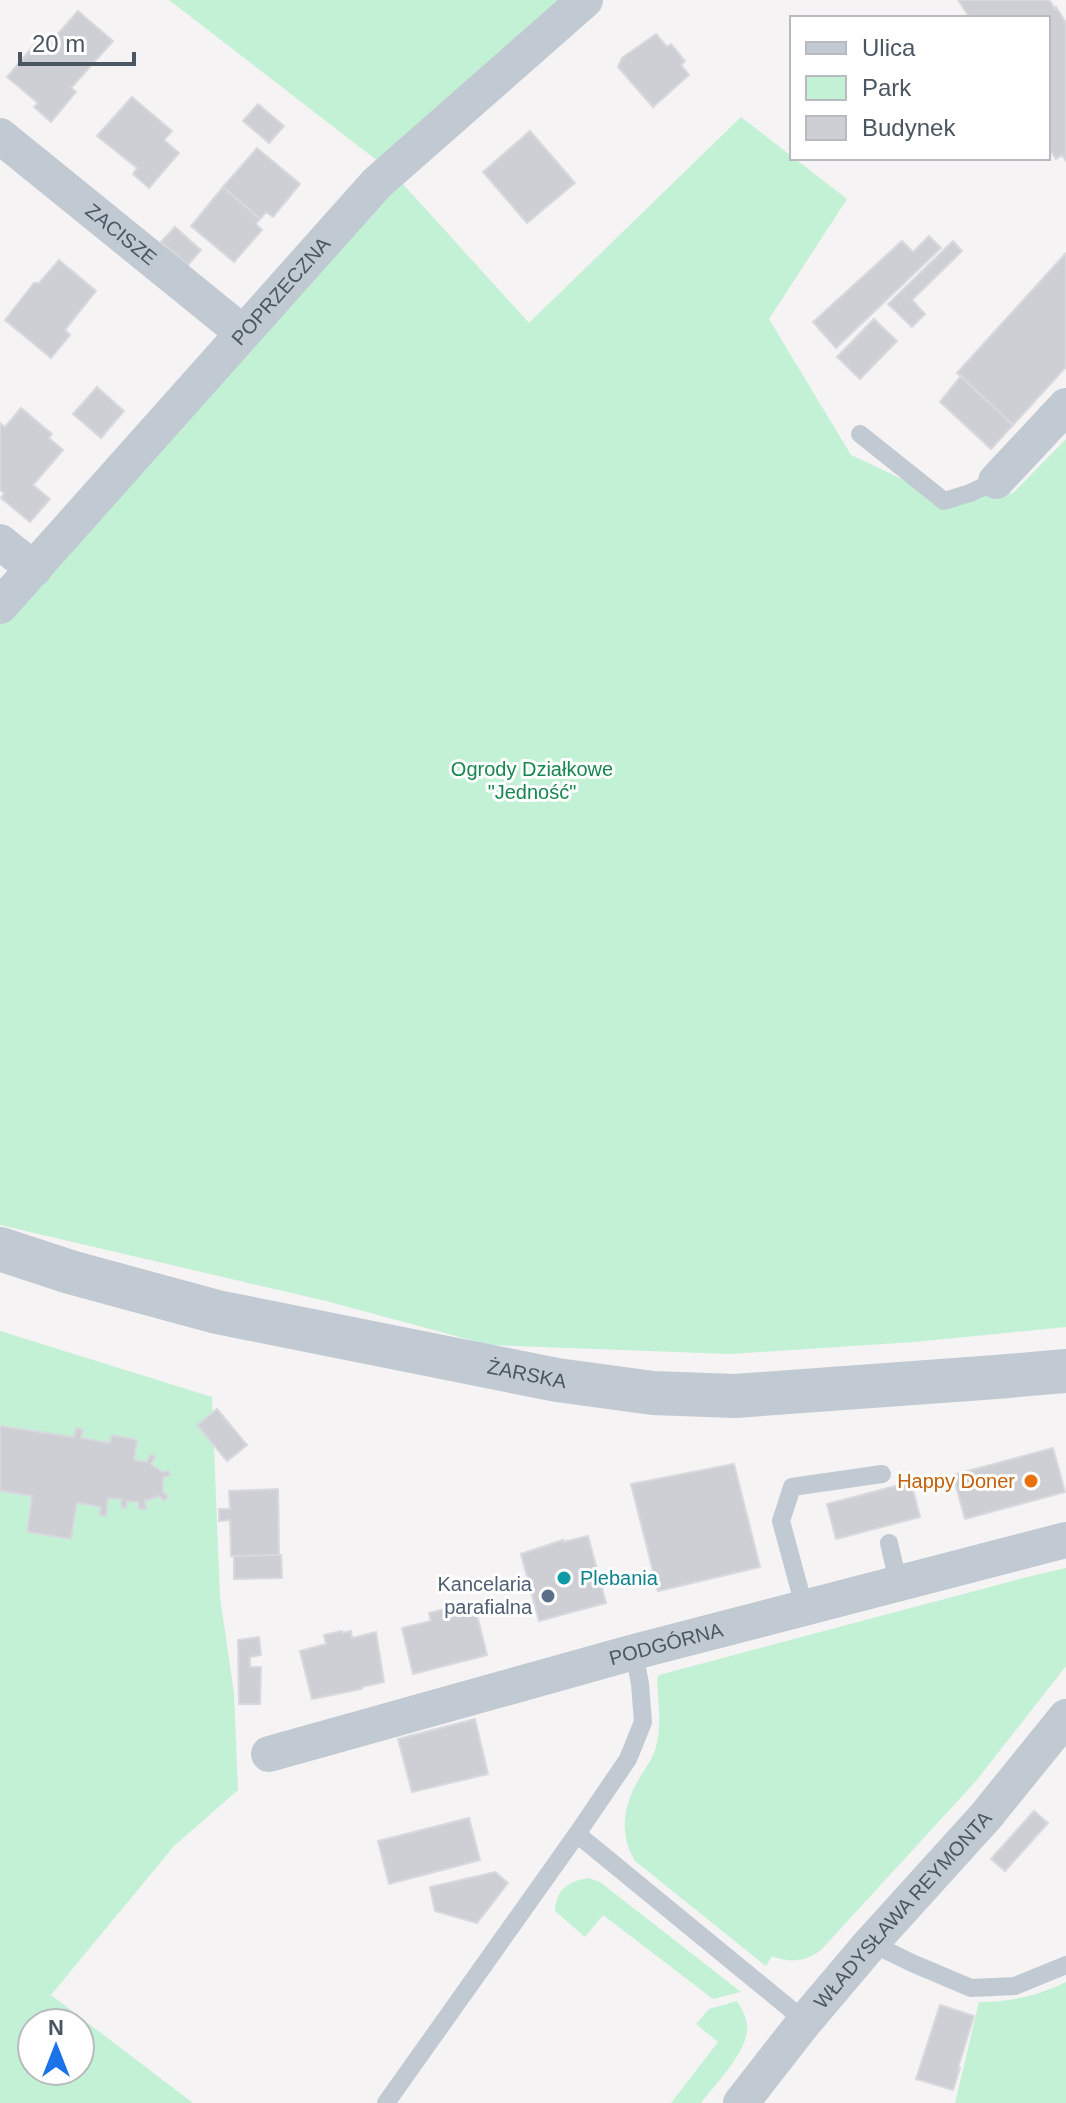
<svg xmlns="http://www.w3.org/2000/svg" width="1066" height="2103" viewBox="0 0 1066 2103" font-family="Arial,sans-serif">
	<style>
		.green { fill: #c3f1d5; fill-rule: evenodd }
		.building { fill: #cdcfd5; stroke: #d7d9de; stroke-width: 2 }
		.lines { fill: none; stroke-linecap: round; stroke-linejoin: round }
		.service { stroke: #c1cad2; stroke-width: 18 }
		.minor { stroke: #c1cad2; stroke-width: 36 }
		.tertiary { stroke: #c1cad2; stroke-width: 44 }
		.food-dot { fill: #e8710a; stroke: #fff; stroke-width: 3 }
		.culture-dot { fill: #0f9aa8; stroke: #fff; stroke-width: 3 }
		.service-dot { fill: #5c6f8a; stroke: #fff; stroke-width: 3 }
		.labels { text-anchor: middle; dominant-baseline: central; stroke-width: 6; stroke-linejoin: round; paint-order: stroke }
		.street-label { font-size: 20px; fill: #4a5661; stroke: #fff }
		.park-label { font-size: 20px; fill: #17864f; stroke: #fff }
		.food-label { font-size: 20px; fill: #c56008; stroke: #fff; text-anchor: end }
		.culture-label { font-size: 20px; fill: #0d838f; stroke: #fff; text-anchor: start }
		.service-label { font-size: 20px; fill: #4e5e75; stroke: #fff; text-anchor: end }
	</style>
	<rect width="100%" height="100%" fill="#f5f3f3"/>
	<path class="green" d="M169 0H582L392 172 529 323 741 117 847 199 769 319 851 455 947 500 1013 493 1066 439V1327L914 1342 730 1354 489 1345 326 1301 0 1225V607L392 172Z
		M0 1331 212 1397 220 1597 234 1693 238 1790 174 1846 51 1995 193 2103H0ZM32 2023H80V2071H32Z
		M1066 1568V1666L976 1781 820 1951C803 1962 790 1963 772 1956L766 1966 635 1861C619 1835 623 1805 639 1779 645 1768 653 1759 656 1747 662 1725 658 1700 657 1679L659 1675 1027 1577Z
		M589 1878 600 1882 741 1992 713 1999 603 1915 585 1937 555 1911C556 1889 569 1881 589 1878Z
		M1066 1982V2103H955L979 2002C1010 2002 1038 1996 1066 1982Z
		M737 2001C742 2009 746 2016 747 2025 750 2050 715 2084 701 2103H671L718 2042 696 2024 709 2009Z"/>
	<path class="building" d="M958 0H1049L1055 9 1056 7 1066 23V161L1062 155 1056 159 1048 146V18H970Z
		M78 11 113 41 71 88 76 92 51 122 34 107 38 103 7 77 42 36 50 43Z
		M656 34 667 47 671 44 685 61 681 65 689 75 653 107 618 67 622 58Z
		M132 97 172 131 164 140 179 153 149 188 133 174 137 168 97 136Z
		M258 104 284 126 269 143 243 121Z
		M530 131 575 183 527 223 483 172Z
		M257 148 300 184 273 217 266 212 260 219 223 187Z
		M223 187 260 219 256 224 262 230 234 262 191 226Z
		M175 227 201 250 188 265 161 242Z
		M929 236 941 248 836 348 813 322 902 241 913 252Z
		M953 241 962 251 912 300 925 314 912 327 888 304Z
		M1066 253V367L1013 425 957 373Z
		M59 260 96 291 65 330 70 335 51 358 5 320 34 283H39Z
		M874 319 897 341 860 379 837 357Z
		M961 376 1013 425 991 449 940 402Z
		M97 387 124 411 101 438 73 414Z
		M21 408 52 434 49 438 63 450 33 485 50 499 30 522 1 498 4 493 0 490V423L5 427Z
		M217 1409 247 1445 227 1461 197 1425Z
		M0 1426 74 1437 76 1428 83 1430 81 1438 110 1443 112 1435 137 1440 134 1460 147 1462 151 1454 155 1457 151 1464 162 1472 169 1471 170 1476 163 1477V1492L168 1496 164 1501 159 1496 145 1501 146 1509H139L138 1502 127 1501 126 1508 121 1507 122 1499 108 1498 106 1516 99 1515 101 1507 77 1503 71 1539 27 1532 32 1496 0 1491Z
		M1053 1448 1065 1492 965 1519 953 1475Z
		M734 1464 760 1567 658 1591 631 1484Z
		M911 1482 920 1517 836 1539 827 1504Z
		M278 1489 279 1555 231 1556 230 1520 219 1521V1509H230L229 1491Z
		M588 1536 606 1603 539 1621 521 1554 563 1540V1542Z
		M279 1555H281L282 1578 234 1579V1556Z
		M445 1609 447 1618 476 1611 487 1655 413 1674 402 1628 431 1621 429 1613Z
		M342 1631 343 1633 351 1631 352 1638 376 1632 384 1682 362 1687V1689L312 1699 300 1651 326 1644 324 1635Z
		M259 1637 261 1655 250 1657V1667H261L260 1704H239L238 1640Z
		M475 1719 488 1774 412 1792 398 1739Z
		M1034 1811 1048 1823 1005 1871 991 1859Z
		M469 1818 480 1860 389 1884 378 1841Z
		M495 1872 508 1883 477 1923 435 1911 430 1887Z
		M940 2005 974 2016 958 2068H960L953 2090 916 2079Z"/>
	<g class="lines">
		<path class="service" d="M860 434 944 501 970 493 996 481
			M889 1543 898 1582
			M804 1606 781 1521 792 1487 882 1474
			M577 1834 628 1759 643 1722 640 1684 634 1652
			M871 1943 912 1963 971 1988 1015 1986 1066 1965
			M386 2103 577 1834 805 2021"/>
		<g class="minor">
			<path id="s1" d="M0 136 243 333"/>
			<path d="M996 481 1066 406"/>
			<path d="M0 542 34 569"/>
			<path id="s2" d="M0 606 377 183 585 0"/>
			<path id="s3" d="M269 1754 634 1652 1066 1540"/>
			<path id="s4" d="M741 2103 805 2021 871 1943 986 1816 1066 1717"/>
		</g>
		<path class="tertiary" id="s5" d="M0 1249 70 1272 217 1312 557 1380 653 1393 735 1396 996 1377 1066 1371"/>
	</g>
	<circle class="food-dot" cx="1031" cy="1481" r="8"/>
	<circle class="culture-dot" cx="564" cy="1578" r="8"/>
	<circle class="service-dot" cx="548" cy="1596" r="8"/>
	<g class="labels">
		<g class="street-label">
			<text stroke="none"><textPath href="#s1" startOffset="156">ZACISZE</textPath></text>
			<text stroke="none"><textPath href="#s2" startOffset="422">POPRZECZNA</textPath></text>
			<text stroke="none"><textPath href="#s5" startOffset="542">ŻARSKA</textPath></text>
			<text stroke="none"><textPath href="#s3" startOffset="412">PODGÓRNA</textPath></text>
			<text stroke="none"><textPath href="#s4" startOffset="252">WŁADYSŁAWA REYMONTA</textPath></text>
		</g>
		<g class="park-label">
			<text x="532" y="769">Ogrody Działkowe<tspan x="532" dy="23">"Jedność"</tspan></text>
		</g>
		<g class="food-label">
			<text x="1015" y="1481">Happy Doner</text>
		</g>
		<g class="culture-label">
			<text x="580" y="1578">Plebania</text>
		</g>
		<g class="service-label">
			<text x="532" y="1584">Kancelaria<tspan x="532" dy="23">parafialna</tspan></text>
		</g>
	</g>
	<rect x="790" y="16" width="260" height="144" fill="#ffffff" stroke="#b7bbc0" stroke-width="2"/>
	<rect x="806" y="42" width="40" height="12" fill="#c1cad2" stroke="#b7bbc0" stroke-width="2"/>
	<text x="862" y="56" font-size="24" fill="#4a5661">Ulica</text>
	<rect x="806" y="76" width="40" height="24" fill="#c3f1d5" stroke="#b7bbc0" stroke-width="2"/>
	<text x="862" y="96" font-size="24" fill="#4a5661">Park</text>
	<rect x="806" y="116" width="40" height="24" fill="#cdcfd5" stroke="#b7bbc0" stroke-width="2"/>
	<text x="862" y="136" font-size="24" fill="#4a5661">Budynek</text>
	<g transform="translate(56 2047)"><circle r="38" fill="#ffffff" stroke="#b7bbc0" stroke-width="2"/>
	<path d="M0-6L14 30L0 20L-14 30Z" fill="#1a73e8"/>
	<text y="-12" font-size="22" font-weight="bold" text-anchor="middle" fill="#4a5661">N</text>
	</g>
	<path d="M20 52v12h114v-12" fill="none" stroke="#4a5661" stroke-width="4"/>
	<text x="32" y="52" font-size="24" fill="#4a5661" stroke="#ffffff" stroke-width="6" paint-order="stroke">20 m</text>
</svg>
